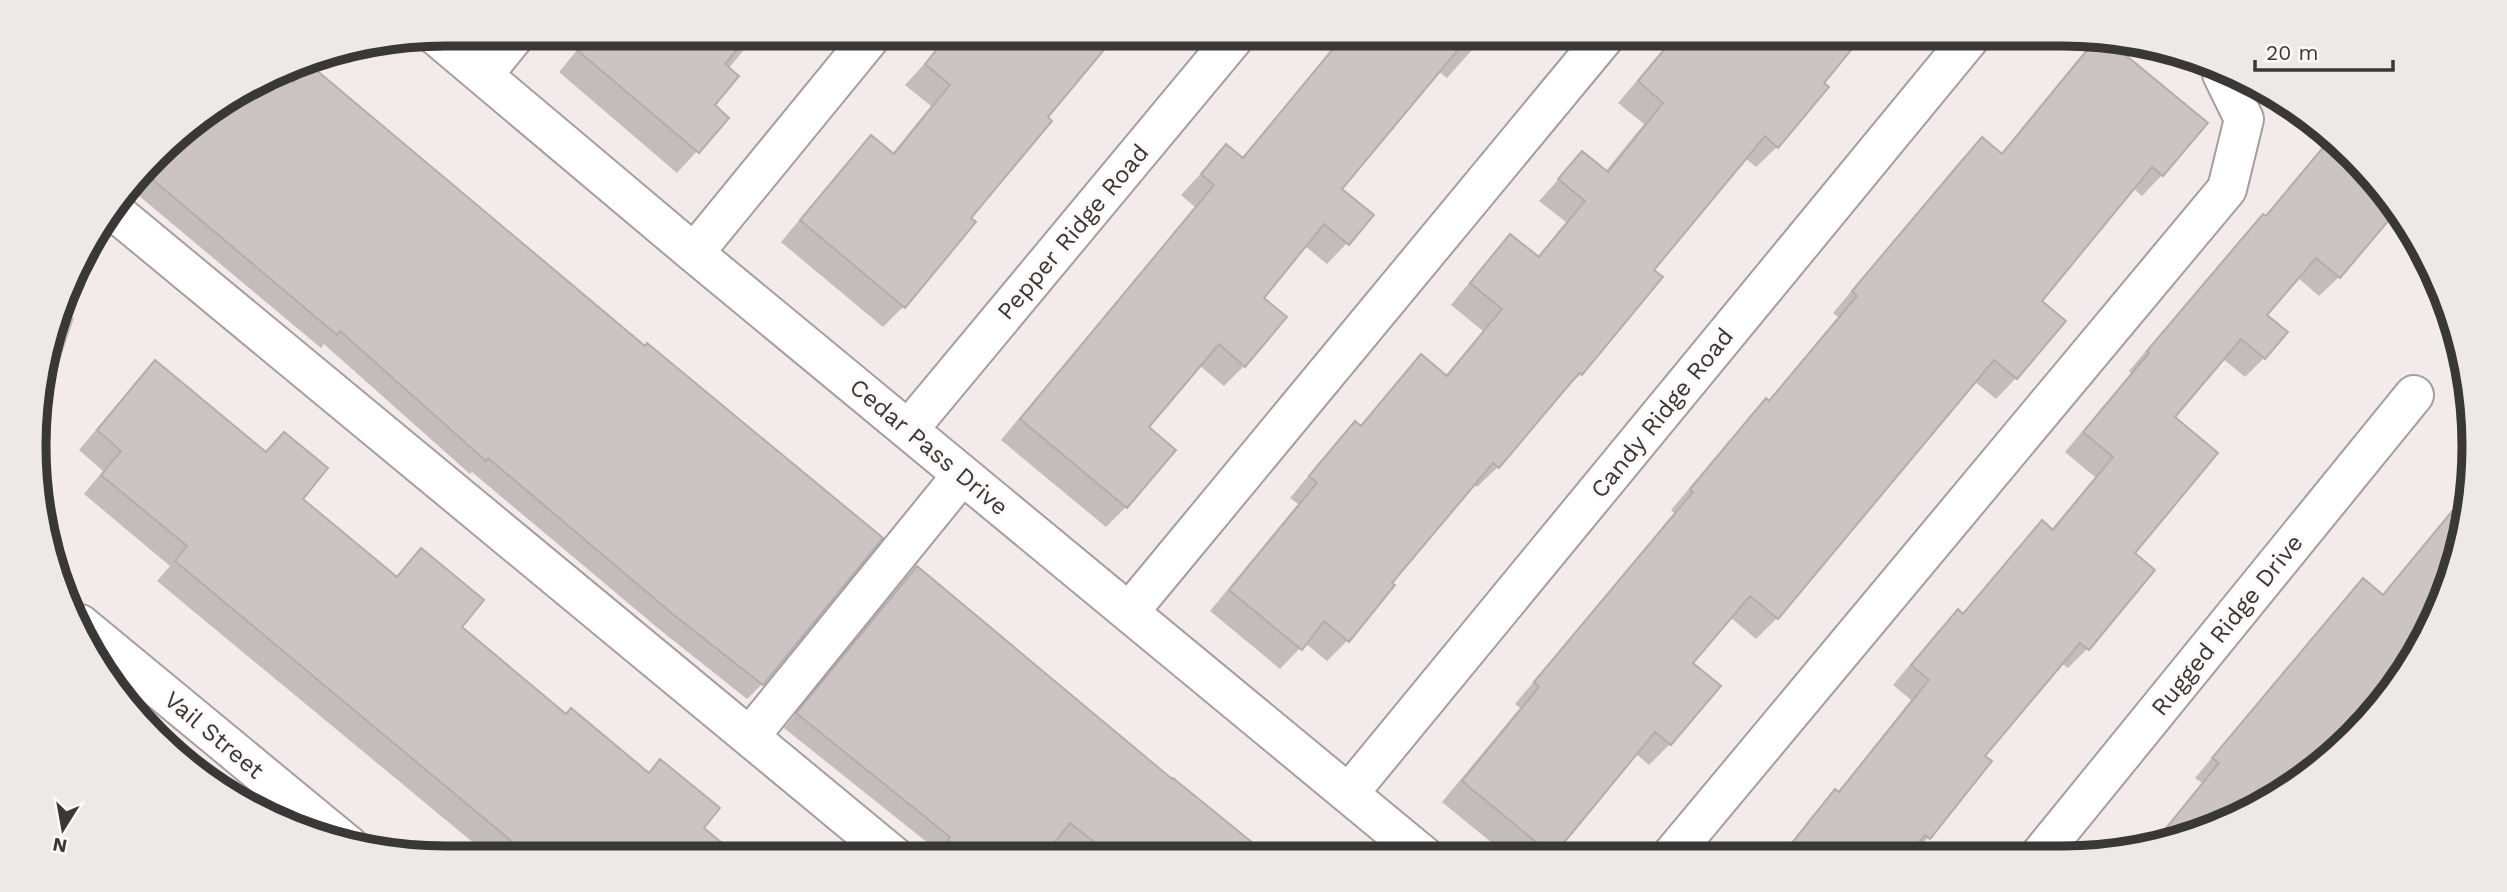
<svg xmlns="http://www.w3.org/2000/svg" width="2507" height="892" viewBox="0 0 2507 892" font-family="'Work Sans',sans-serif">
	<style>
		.shadow { fill: #0003 }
		.building { fill: #ccc4c4; stroke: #b5adad; stroke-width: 2 }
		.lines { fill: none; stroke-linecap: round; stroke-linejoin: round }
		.minor-casing { stroke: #a59e9d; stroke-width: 42 }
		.minor { stroke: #fff; stroke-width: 38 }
		.labels { text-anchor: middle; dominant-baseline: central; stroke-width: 5; stroke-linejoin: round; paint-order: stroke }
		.street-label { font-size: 24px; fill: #3a3737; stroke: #fef9f9 }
		.rim { fill: none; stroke: #3a3737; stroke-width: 9 }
	</style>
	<rect width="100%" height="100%" fill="#f3ebeb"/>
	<path class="shadow" d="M591 33H758L728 69 712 105 727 118 677 173 559 72Z
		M1341 33H1487L1447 78 1438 71 1340 189 1347 243 1327 264 1305 246 1262 298 1244 366 1224 386 1199 365 1147 428 1126 507 1106 527 1001 440 1195 207 1181 195 1226 146 1241 159 1341 38 1339 36Z
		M1677 33H1863L1821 83 1777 147 1756 167 1745 158 1652 270 1661 277 1581 374 1559 394 1498 467 1477 487 1473 484 1390 583 1348 640 1327 661 1305 643 1280 669 1210 611 1298 504 1290 498 1335 444 1355 424 1359 427 1421 357 1445 376 1483 331 1451 305 1490 257 1511 237 1537 257 1566 222 1539 201 1582 153 1605 172 1644 124 1618 103Z
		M949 37 1045 118 904 306 883 327 781 242 851 158 871 137 892 154 931 106 905 85Z
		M2099 38 2162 175 2142 196 2133 188 2039 301 2016 378 1996 399 1974 381 1777 618 1756 639 1730 617 1691 664 1718 686 1670 744 1649 765 1635 753 1550 856H1508L1442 802 1520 708 1515 704 1674 513 1671 510 1746 421 1768 401 1838 317 1833 313 1961 160 1982 139 2000 155 2080 57Z
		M302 62 645 348 880 538 762 684 747 699 659 629 472 472 470 474 324 344 321 348 132 190 174 136 288 65Z
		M2329 144 2350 162 2394 212 2339 277 2319 296 2297 277 2265 316 2264 358 2245 377 2222 358 2173 417 2132 553 2153 570 2087 649 2068 668 2061 663 1983 756 1929 837 1911 856H1780L1816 811 1836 791 1837 793 1911 700 1893 685 1938 631 1958 612 1961 615 2023 542 2042 522 2051 530 2095 477 2065 452 2131 373 2129 371 2244 235 2264 217Z
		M61 313 74 318 39 423 37 393Z
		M155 362 265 453 284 434 300 499 395 578 421 550 459 627 566 716 647 774 660 761 701 828 737 858 493 859 157 581 170 566 84 494 103 471 79 450 137 381Z
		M2463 499 2460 552 2418 653 2333 756 2243 816 2152 844 2202 783 2195 778 2344 600 2363 581 2381 596Z
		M917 568 1172 781 1267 857 940 858 936 854 938 851 784 728 903 582Z"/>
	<path class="building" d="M557 33H751L725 64 739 76 715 105 729 118 699 153Z
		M950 33H1118L1048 117 1052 121 971 218 976 222 905 308 800 220 871 135 894 154 950 85 925 64Z
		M1346 33H1472L1342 189 1374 215 1349 245 1324 224 1264 298 1287 317 1245 367 1219 344 1149 427 1176 450 1127 508 1020 419 1214 185 1201 174 1226 144 1243 158Z
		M1678 33H1865L1824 83 1829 87 1778 148 1765 136 1654 270 1663 277 1582 375 1579 373 1499 468 1493 463 1392 583 1395 585 1349 642 1324 621 1302 650 1229 590 1317 483 1309 476 1355 421 1361 426 1421 354 1447 376 1502 309 1470 283 1510 234 1539 257 1585 201 1558 179 1582 151 1608 172 1663 103 1638 81Z
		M2097 38 2106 39 2208 123 2163 176 2152 167 2042 301 2066 321 2017 379 1994 360 1778 619 1750 596 1693 663 1721 686 1671 745 1655 732 1553 856 1462 781 1539 687 1534 682 1693 492 1690 489 1766 398 1769 401 1857 296 1852 291 1982 137 2002 154Z
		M309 64 645 346 647 343 883 538 763 685 674 615 488 458 486 461 340 331 337 335 145 173 174 136 279 70 294 82Z
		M2330 139 2395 213 2340 278 2316 258 2267 315 2288 332 2265 359 2241 339 2175 417 2218 453 2135 553 2155 570 2089 650 2080 643 1985 756 1992 761 1930 839 1925 835 1908 856H1782L1835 789 1839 792 1929 680 1911 665 1958 609 1963 614 2042 520 2053 530 2113 457 2083 432 2149 353 2147 351 2263 214 2266 216Z
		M155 360 266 452 284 432 328 468 303 499 397 577 421 548 484 600 462 627 566 714 571 708 649 773 660 759 720 808 704 828 740 858 533 859 175 561 187 546 101 475 121 451 97 430Z
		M2463 498 2460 552 2418 653 2333 756 2243 816 2154 843 2219 763 2212 758 2363 578 2383 595Z
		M917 566 1172 779 1173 778 1270 857H1113L1070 823 1043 857 970 858 948 840 950 837 796 713Z"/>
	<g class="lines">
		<g class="minor-casing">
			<path id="minor" d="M435 35 694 253 1425 857
				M483 75 517 33
				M115 212 896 858
				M694 253 874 33
				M908 430 1238 33
				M1129 612 1608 33
				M80 624 349 846
				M750 736 962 475
				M1349 793 1974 33
				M2040 855 2414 395
				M1671 856 2227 189 2244 119 2222 74"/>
		</g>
		<use href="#minor" class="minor"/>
	</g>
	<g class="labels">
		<g class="street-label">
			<text transform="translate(1073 232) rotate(-50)">Pepper Ridge Road</text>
			<text transform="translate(1662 413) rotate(-51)">Candy Ridge Road</text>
			<text transform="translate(929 447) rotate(40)">Cedar Pass Drive</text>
			<text transform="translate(2227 625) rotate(-51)">Rugged Ridge Drive</text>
			<text transform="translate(214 735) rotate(40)">Vail Street</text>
		</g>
	</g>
	<path d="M0 0H2507V892H0ZM446 46H2062A400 400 0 0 1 2462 446V446A400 400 0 0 1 2062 846H446A400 400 0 0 1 46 446V446A400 400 0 0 1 446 46Z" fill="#eee9e9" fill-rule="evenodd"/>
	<path class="rim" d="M446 46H2062A400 400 0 0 1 2462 446V446A400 400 0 0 1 2062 846H446A400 400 0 0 1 46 446V446A400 400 0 0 1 446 46Z"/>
	<g transform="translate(63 829) rotate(191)" stroke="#fef9f9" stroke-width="5" paint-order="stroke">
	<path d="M0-5L12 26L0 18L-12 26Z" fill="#3a3737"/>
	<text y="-10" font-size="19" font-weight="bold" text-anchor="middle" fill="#3a3737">N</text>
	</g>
	<path d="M2255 60v10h138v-10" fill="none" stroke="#3a3737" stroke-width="3.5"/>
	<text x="2266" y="60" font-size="21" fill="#3a3737" stroke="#fef9f9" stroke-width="5" paint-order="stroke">20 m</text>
</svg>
